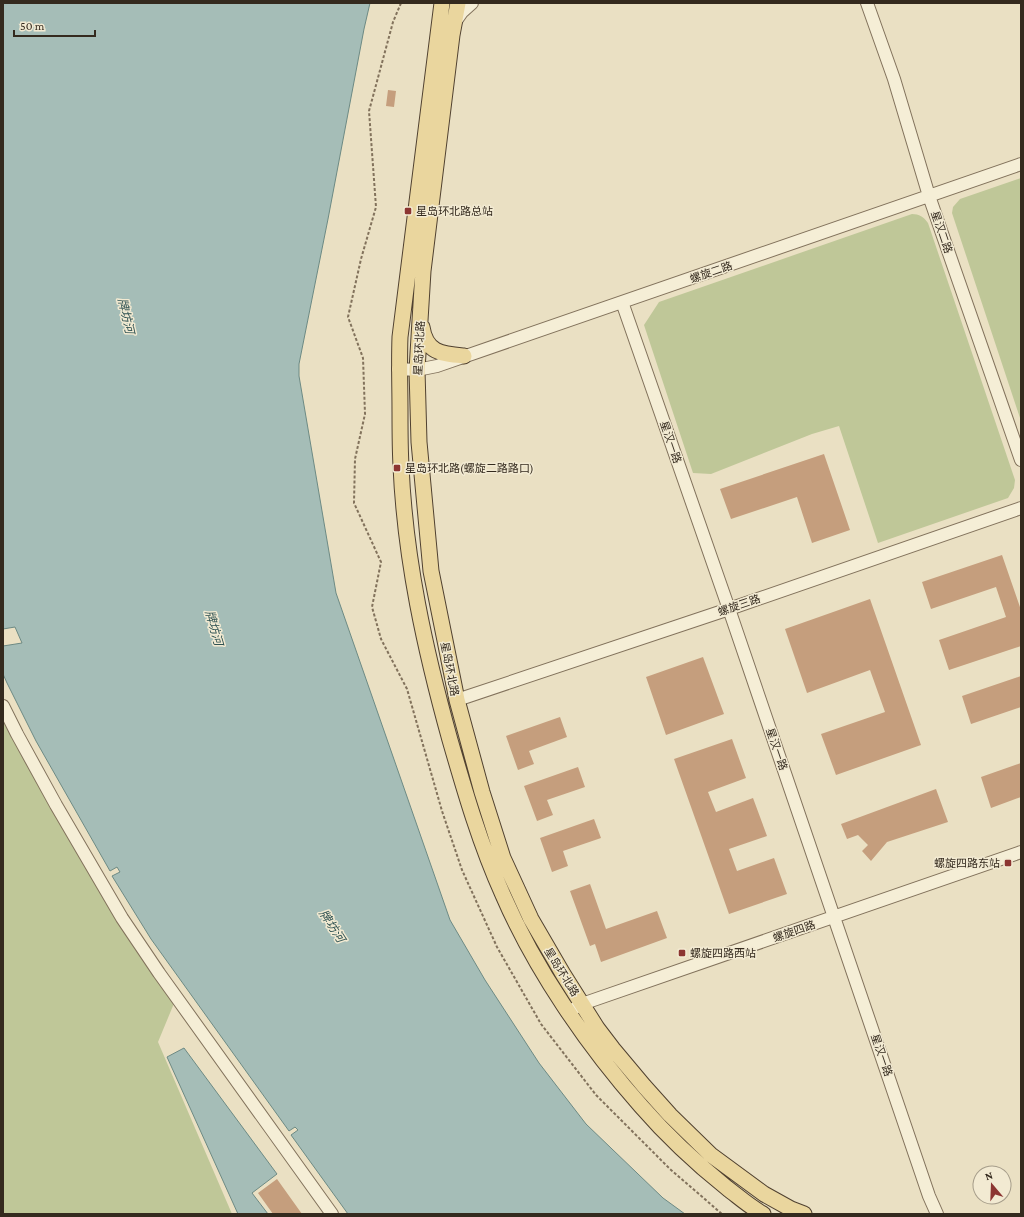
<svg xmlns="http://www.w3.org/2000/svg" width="1024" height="1217" viewBox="0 0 1024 1217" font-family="'Crimson Pro','Noto Sans SC',serif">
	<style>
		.green { fill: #bfc798 }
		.water { fill: #a5bdb7; stroke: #6d8a84 }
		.building { fill: #c59e7d }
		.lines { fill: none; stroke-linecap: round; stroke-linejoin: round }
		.minor-casing { stroke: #82725c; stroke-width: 14 }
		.major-casing { stroke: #504130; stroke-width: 17 }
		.path { stroke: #82725c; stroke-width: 2; stroke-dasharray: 3 2; stroke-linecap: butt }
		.minor { stroke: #f5eed6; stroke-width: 12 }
		.major { stroke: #ead69e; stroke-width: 15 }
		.poi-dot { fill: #8c3531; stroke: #f2ead2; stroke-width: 1.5 }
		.labels { text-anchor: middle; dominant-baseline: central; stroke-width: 3; stroke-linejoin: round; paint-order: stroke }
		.poi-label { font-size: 11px; fill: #342a1e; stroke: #f2ead2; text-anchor: start }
		.street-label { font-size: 11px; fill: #342a1e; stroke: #f2ead2 }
		.water-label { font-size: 12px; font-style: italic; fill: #2f5252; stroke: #f2ead2 }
	</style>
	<rect width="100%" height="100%" fill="#eae0c3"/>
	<path class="green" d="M1021 178V421L952 213 953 207 960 199Z
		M912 214C919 214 924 217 928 223L1015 480 1014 488 1008 498 878 543 839 426 812 434 711 474 693 473 644 325 659 302Z
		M3 714 175 1001 158 1042 232 1214H3Z"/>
	<path class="water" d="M3 3H370L364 29 328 219 299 364V376L336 593 450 920 485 980 539 1063 586 1124 663 1198 685 1214H348L291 1135 298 1130 295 1127 289 1131 151 939 112 876 120 872 117 867 110 871 36 741 7 683 3 674V646L22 643 15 627 3 629Z
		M184 1048 277 1174 252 1193 268 1214H238L167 1057Z"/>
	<path class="building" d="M388 90 396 91 394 107 386 106Z
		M824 454 850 530 812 543 797 497 731 519 720 489Z
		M1002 555 1021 610V646L949 670 939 640 1006 617 996 587 931 609 922 582Z
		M870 599 921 745 836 775 821 734 885 712 870 670 807 693 785 629Z
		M703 657 724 714 666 735 646 677Z
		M1021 676V707L971 724 962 696Z
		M560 717 567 737 529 751 534 764 518 770 506 736Z
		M732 739 746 778 708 792 716 812 753 798 767 836 729 849 737 871 774 858 787 894 729 914 674 759Z
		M1021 763V797L991 808 981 777Z
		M578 767 585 787 547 800 553 815 537 821 524 786Z
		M936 789 948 822 887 842 871 861 862 851 868 845 858 835 847 839 841 824Z
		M594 819 601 838 563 851 568 866 552 872 540 838Z
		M590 884 606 929 657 911 667 938 601 962 595 944 590 946 570 891Z
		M277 1179 302 1214H273L258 1193Z"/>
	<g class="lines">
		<g class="minor-casing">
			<path id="minor" d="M867 3 894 79 929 196 1021 460
				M455 22 462 12 472 3
				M622 302 729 609 929 1196 937 1214
				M398 369 417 370 437 366 1021 164
				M457 700 729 609 1021 508
				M3 706 17 734 56 805 122 918 159 973 332 1214
				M575 1008 582 1004 1021 852"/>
		</g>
		<g class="major-casing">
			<path id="major" d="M442 3 400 337C399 362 400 387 400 412 400 430 400 448 401 466 405 559 425 650 450 740 465 792 480 844 503 895 535 969 587 1045 641 1106 667 1136 696 1163 727 1188 739 1197 750 1207 763 1214
				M458 3 452 35 423 271 417 370 419 442 431 571 457 700 482 792 503 858 531 919 563 974 597 1028 613 1049 644 1086 670 1115 711 1155 764 1194 791 1209 804 1214
				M422 327C426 353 442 354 464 356"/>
		</g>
		<path class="path" d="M401 3 393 22 369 111 376 207 361 259 348 317 363 358 365 414 355 459 354 503 381 562 372 607 381 639 407 689 442 811 462 870 497 947 541 1024 596 1095 670 1169 722 1214"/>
		<use href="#minor" class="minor"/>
		<use href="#major" class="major"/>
	</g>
	<g class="poi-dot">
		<rect x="404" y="207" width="8" height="8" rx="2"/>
		<rect x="393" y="464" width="8" height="8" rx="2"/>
		<rect x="1004" y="859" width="8" height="8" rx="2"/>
		<rect x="678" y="949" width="8" height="8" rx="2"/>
	</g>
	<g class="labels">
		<g class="poi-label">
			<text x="416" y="211">星岛环北路总站</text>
			<text x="405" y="468">星岛环北路(螺旋二路路口)</text>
			<text x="1000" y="863" text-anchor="end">螺旋四路东站</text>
			<text x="690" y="953">螺旋四路西站</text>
		</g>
		<g class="street-label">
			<text transform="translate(942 232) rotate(71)">星汉二路</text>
			<text transform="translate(711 272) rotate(-19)">螺旋二路</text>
			<text transform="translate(419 348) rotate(-87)">星岛环北路</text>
			<text transform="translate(671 442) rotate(71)">星汉一路</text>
			<text transform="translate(739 605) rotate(-19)">螺旋三路</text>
			<text transform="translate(450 669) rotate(79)">星岛环北路</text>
			<text transform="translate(777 749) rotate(71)">星汉一路</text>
			<text transform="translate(794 931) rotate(-19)">螺旋四路</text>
			<text transform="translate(562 972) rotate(58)">星岛环北路</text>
			<text transform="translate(882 1055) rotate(71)">星汉一路</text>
		</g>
		<g class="water-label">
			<text transform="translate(126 316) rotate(77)">牌坊河</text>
			<text transform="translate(214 628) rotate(74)">牌坊河</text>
			<text transform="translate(332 926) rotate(57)">牌坊河</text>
		</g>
	</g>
	<rect width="1024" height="1217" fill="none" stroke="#342a1e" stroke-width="8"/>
	<g transform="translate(992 1185) rotate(341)"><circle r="19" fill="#f2ead2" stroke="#a69d8a"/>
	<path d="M0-3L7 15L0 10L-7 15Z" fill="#8c3531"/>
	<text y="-6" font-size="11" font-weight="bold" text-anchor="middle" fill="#342a1e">N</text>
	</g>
	<path d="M14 30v6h81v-6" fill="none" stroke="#342a1e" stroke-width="2"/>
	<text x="20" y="30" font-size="12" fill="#342a1e" stroke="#f2ead2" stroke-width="3" paint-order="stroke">50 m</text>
</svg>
